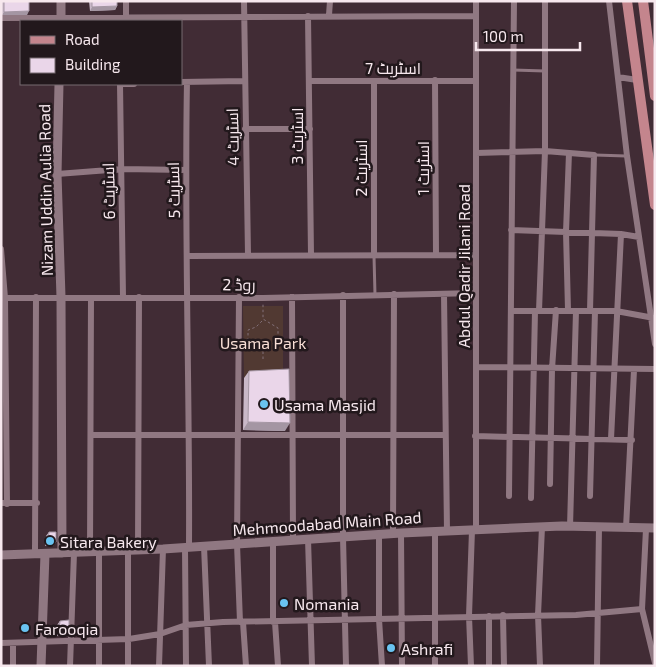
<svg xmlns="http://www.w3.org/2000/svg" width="656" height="667" viewBox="0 0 656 667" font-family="'Exo 2',Cairo,sans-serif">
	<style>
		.green { fill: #513932 }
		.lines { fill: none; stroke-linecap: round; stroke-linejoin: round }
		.path { stroke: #827078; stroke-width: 1; stroke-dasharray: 2.5 2.5; stroke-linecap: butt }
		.lane { stroke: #907882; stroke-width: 3 }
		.street { stroke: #907882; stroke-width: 6 }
		.secondary { stroke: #907882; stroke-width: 9 }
		.primary { stroke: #c4858d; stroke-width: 10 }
		.wall { fill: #c9b8c8 }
		.shaded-wall { fill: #a496a3 }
		.building { fill: #ead6e9; stroke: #a496a3 }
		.poi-dot { fill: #69c3f1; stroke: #22181c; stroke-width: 2 }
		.labels { text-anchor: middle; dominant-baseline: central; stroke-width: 5; stroke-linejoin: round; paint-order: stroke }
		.street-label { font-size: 16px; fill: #f7e8ee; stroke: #22181c }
		.park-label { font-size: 16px; fill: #f8ded5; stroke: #22181c }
		.poi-label { font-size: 16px; fill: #f7e8ee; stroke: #22181c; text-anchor: start }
	</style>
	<rect width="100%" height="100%" fill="#412c35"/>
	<path class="green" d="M243 306H283V377L244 378Z"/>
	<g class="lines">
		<path class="path" d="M262 321 256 327 248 330V342L263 350
			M263 359V351L271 344 278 343V328L263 319V304"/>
		<path class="lane" d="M513 70 545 71
			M595 155 626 156
			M374 256 375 295"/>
		<path class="street" d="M126 1V17
			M244 1 248 255
			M609 1 627 156 655 344
			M329 15 330 1
			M308 16 311 255
			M1 18 476 16
			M618 77 637 80
			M435 80 436 255
			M309 81H476
			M374 81V256
			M181 82 244 81
			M187 82C184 237 190 392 189 547
			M120 84 123 297
			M120 84H134
			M245 129H310
			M476 153 545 151 594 155 590 311
			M57 174 122 169 186 170
			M511 230 621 234 639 237
			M1 249 5 298 7 504
			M188 256 476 255
			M444 294 447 531
			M343 295V537L346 666
			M239 297 237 544 240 622
			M292 297 293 540
			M1 298H263L476 293
			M568 310 566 232 569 153
			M511 311H616L654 318
			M539 311 545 151V1
			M477 367 655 369
			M91 435H445
			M475 436 632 440
			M611 439 621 234
			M550 484 552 369 556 310
			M509 496 514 1
			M590 496 595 311
			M531 498 535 311
			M1 503H37
			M570 527 576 311
			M626 528 634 370
			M646 529 642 609 655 663
			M476 530V1
			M393 533 394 294
			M401 533 402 666
			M379 534V619L382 666
			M308 539 312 666
			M273 542V622
			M204 546 209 666
			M185 548 186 666
			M138 550 139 297
			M90 552 91 298
			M35 553 36 297
			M503 615 504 666
			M489 616V666
			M243 622 246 666
			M275 622 278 666
			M1 643 129 639 160 634 186 625 223 622 576 615 642 609
			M13 643V666
			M70 666 74 553
			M99 666V552
			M128 666V551
			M159 666 163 549
			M435 666V531
			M471 666 469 616 472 530
			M540 666 538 615 542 527
			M597 666 599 527"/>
		<path class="secondary" d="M61 21V1
			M59 84 57 174 61 297 62 553
			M1 555 163 549 401 533 562 526 655 528
			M41 666 45 554"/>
		<path class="primary" d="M627 1 655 205
			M643 1 655 96"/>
	</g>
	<path class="wall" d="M1 1H29L27 15H2Z
		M89 1H117V6L115 10 90 11Z
		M249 371 285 431 243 430 244 378Z
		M49 532 56 542 53 546H45L46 536Z
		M60 621 69 632 66 636H57V625Z"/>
	<path class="shaded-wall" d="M117 6 115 10 90 11 92 7Z
		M29 11 27 15H2L4 12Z
		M248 422 290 423 285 431 243 430Z
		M48 542H56L53 546H45Z
		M59 632H69L66 636H57Z"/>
	<path class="building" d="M4 1H29V11L4 12Z
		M92 1H117V6L92 7Z
		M289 369 290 423 248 422 249 371Z
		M49 532H56V542H48Z
		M69 620V632H59L60 621Z"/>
	<g class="poi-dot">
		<circle cx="264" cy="404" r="5"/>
		<circle cx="50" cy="541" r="5"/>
		<circle cx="284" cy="603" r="5"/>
		<circle cx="25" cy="628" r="5"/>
		<circle cx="391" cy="648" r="5"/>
	</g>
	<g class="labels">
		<g class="street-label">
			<text x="393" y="67">اسٹریٹ 7</text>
			<text transform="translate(296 136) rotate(-90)">اسٹریٹ 3</text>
			<text transform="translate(232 137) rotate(-91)">اسٹریٹ 4</text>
			<text transform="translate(360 168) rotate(-90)">اسٹریٹ 2</text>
			<text transform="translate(422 168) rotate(-90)">اسٹریٹ 1</text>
			<text transform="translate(45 190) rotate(-91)">Nizam Uddin Aulia Road</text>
			<text transform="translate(173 190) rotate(-91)">اسٹریٹ 5</text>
			<text transform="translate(108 191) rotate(-91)">اسٹریٹ 6</text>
			<text transform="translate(463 266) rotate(-90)">Abdul Qadir Jilani Road</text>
			<text transform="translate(239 284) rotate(1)">روڈ 2</text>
			<text transform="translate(327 523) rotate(-4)">Mehmoodabad Main Road</text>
		</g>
		<g class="park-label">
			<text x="263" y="342">Usama Park</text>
		</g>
		<g class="poi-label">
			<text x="274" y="404">Usama Masjid</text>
			<text x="60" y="541">Sitara Bakery</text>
			<text x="294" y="603">Nomania</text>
			<text x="35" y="628">Farooqia</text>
			<text x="401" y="648">Ashrafi</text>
		</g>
	</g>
	<rect width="656" height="667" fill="none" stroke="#f7e8ee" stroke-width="5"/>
	<rect x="20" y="20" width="162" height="65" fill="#22181c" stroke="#776b70"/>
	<rect x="30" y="36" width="25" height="8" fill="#c4858d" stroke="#776b70"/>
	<text x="65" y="45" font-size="15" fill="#f7e8ee">Road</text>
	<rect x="30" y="58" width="25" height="15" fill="#ead6e9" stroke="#776b70"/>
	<text x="65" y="70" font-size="15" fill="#f7e8ee">Building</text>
	<path d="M476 42v8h104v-8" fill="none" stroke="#f7e8ee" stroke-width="2.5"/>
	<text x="483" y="42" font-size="15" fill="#f7e8ee" stroke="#22181c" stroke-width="4" paint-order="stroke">100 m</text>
</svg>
